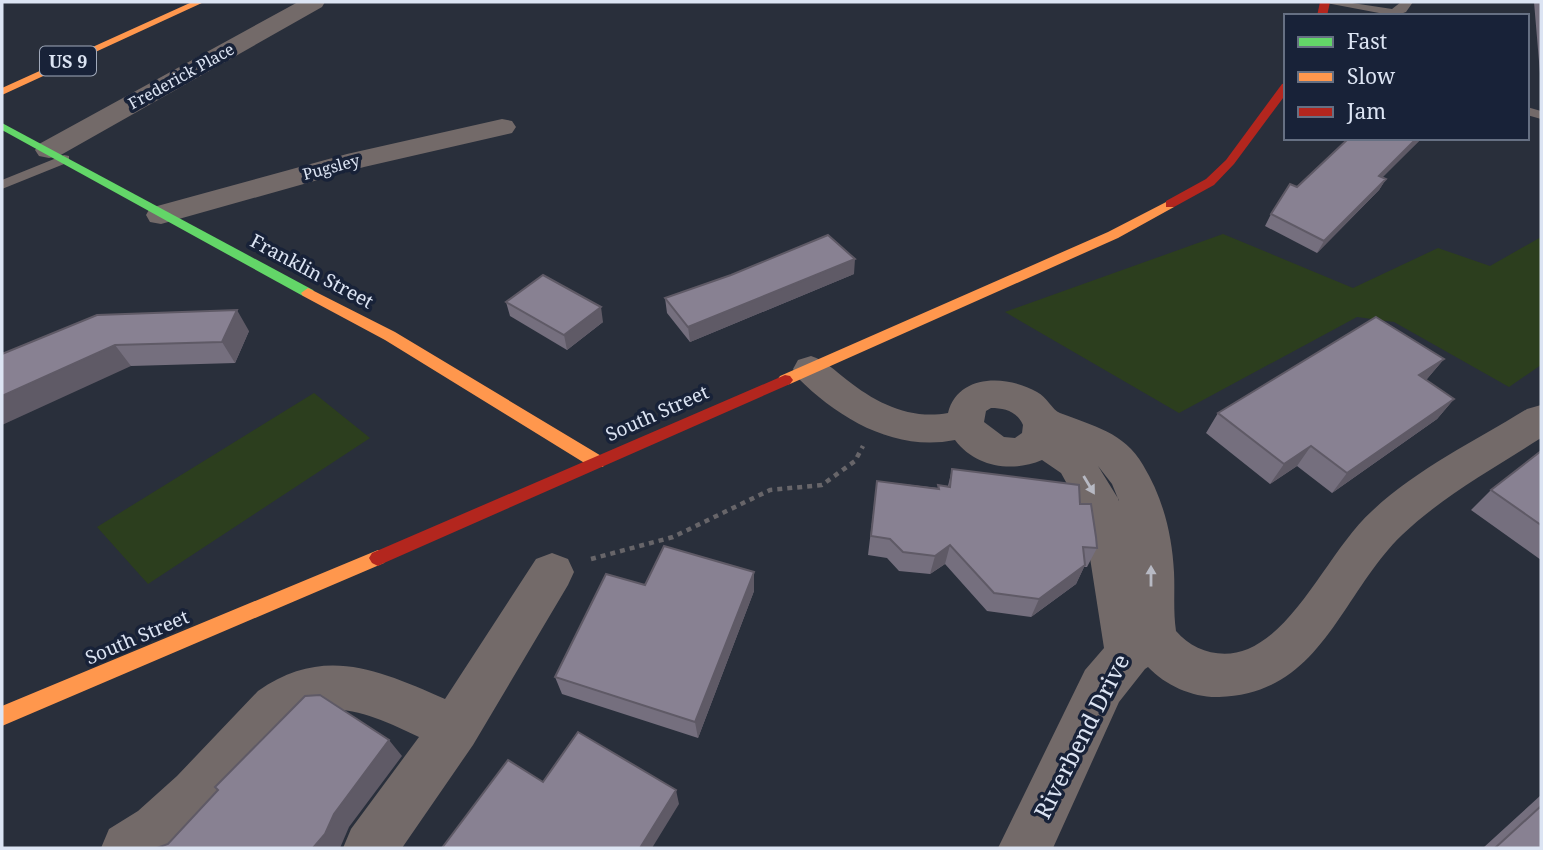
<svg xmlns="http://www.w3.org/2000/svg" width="1543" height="850" viewBox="0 0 1543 850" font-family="'Noto Serif',serif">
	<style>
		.green { fill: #2c3e1e }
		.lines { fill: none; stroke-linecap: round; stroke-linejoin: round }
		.path { stroke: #676569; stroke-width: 4.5; stroke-dasharray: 5 5; stroke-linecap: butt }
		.lane { fill: #736a69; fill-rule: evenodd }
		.street { fill: #736a69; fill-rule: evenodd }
		.fast { fill: #63d668; fill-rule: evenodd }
		.slow { fill: #ff974d; fill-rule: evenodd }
		.jam { fill: #b3261e; fill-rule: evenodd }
		.wall { fill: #756f7e }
		.shaded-wall { fill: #5f5a66 }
		.building { fill: #888192; stroke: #5f5a66; stroke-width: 2 }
		.oneway { fill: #b7b9c3 }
		.labels { text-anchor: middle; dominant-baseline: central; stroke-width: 7; stroke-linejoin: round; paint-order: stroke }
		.far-street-label { font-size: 16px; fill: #dce4f3; stroke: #182238 }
		.shield { fill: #182238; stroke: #a1aabb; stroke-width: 2 }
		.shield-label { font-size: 18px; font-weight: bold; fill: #dce4f3 }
		.street-label { font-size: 19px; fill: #dce4f3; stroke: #182238 }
		.near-street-label { font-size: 23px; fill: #dce4f3; stroke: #182238 }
	</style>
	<rect width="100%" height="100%" fill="#292f3b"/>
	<path class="green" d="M1223 234 1353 288 1438 248 1490 266 1541 237V365L1509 387 1394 322 1357 317 1179 413 1005 312Z
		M314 393 370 438 148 584 97 527Z"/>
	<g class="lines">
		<path class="path" d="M591 559 673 537 770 490 822 485 855 461 863 446"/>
		<path class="lane" d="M1321 2H1346L1392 9 1401 2H1413L1406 12 1395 16Z
			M1527 107 1541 111V119L1527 115Z
			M64 155 69 156V162L2 189V180Z"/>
		<path class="street" d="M298 2H325L322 7 59 156 49 158 39 156 35 150 39 144Z
			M502 119 512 121 516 127 512 133 364 167 161 224 150 222 146 215 150 208 347 154Z
			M811 356C826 361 834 370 847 380 876 403 910 420 948 413 958 373 1008 375 1037 392 1047 397 1052 410 1060 413 1093 426 1124 432 1143 465 1163 498 1172 534 1174 572 1175 592 1173 611 1176 631 1193 651 1222 660 1248 649 1299 627 1330 549 1372 511 1417 469 1475 441 1527 409L1541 405V438C1494 468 1443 496 1402 535 1340 595 1322 694 1219 697 1194 698 1166 686 1148 667L1145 669 1119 702 1053 848H998L1085 670 1104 648 1083 513 1061 473 1042 460C1012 473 975 467 955 440 895 452 839 419 798 378L793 369 798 360ZM991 408C1004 408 1017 411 1023 425L1022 433 1015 438 1004 437 984 422 986 411ZM1098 466 1112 484 1119 501V500Z
			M552 553 568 559 574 572 568 585 473 745 402 848H343L351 829 419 737C387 722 352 705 316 710 288 714 246 779 227 800 211 817 194 833 176 848H101L109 829 138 811 177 776 258 691C324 645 378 670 445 699L536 559Z"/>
		<path class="fast" d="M2 123 313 290 315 293 313 296H303L2 130Z"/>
		<path class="slow" d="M192 2H204L2 95V88Z
			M1170 200 1174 201V207L1118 238 790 384 785 385 777 380 780 376 1108 232Z
			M308 288 395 332 603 457 605 462 603 467H591L385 340 303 296 301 293Z
			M378 550 384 553 387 558 384 563 2 726V706Z"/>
		<path class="jam" d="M1320 2H1330L1327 16H1317Z
			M1286 83V94L1234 164 1214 185 1174 207H1166V201L1206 179 1226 160 1282 84Z
			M785 375 790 376 793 380 790 384 384 563 378 566 372 563 369 558 372 553Z"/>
	</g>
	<path class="wall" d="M1534 2H1541V85Z
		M1422 138 1382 177 1386 179 1379 190 1317 253 1265 226 1271 214 1297 187Z
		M854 274 690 342 667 313 665 298Z
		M506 302 603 322 567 350 510 316Z
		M249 331 235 363 131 366 2 354Z
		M1444 359 1426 380 1454 399 1437 419 1332 493 1297 466 1270 484 1206 433 1218 413Z
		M1541 451V560L1471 510 1491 490Z
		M952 469 1080 504 1097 548 1087 567H1084L1076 584 1031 617 987 611 945 564 930 574 899 571 887 558 868 555 877 481 938 488V485L948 486Z
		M754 572V591L698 738 562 694 555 677Z
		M1541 795V848H1483Z"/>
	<path class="shaded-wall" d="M1417 138H1422L1372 188 1379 176Z
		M1386 179 1379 190 1317 253 1324 241Z
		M855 259 854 274 690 342 688 327Z
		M601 307 603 322 567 350 564 335Z
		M237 310 249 331 235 363 222 342Z
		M115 345 131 366 2 425V396Z
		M1444 359 1427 379 1403 396 1419 375Z
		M1454 399 1437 419 1332 493 1347 473Z
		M1311 446 1297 466 1270 484 1284 464Z
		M950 545 945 564 930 574 935 556Z
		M1085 565 1076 584 1031 617 1039 599Z
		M754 572V591L698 738 695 722Z
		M389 740 402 756 349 827 340 848H313L334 814Z
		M676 790 679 804 652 848H640Z"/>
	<path class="building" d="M1349 138H1417L1379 176 1386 179 1324 241 1271 214 1290 184 1297 187Z
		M828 235 855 259 688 327 665 298 731 275Z
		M543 275 601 307 564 335 506 302Z
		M237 310 222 342 115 345 2 396V354L97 315Z
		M1376 317 1444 359 1419 375 1454 399 1347 473 1311 446 1284 464 1218 413Z
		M1541 451V525L1491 490Z
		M952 469 1079 485 1080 504H1091L1096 537 1097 548 1083 547 1085 565 1039 599 994 593 950 545 935 556 903 552 890 539 871 536 877 481 939 489 938 485 950 487Z
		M664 546 754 572 695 722 555 677 606 574 645 585Z
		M320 695 389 740 334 814 325 834 313 848H157L168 844 218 790 215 787 305 696Z
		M578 732 676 790 640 848H442L508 760 543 782Z
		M1541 806V848H1495Z"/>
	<defs><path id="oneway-solid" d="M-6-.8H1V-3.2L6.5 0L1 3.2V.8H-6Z" transform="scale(1.75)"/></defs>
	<g class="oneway">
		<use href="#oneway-solid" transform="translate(1089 485) rotate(59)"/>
		<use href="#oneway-solid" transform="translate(1151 576) rotate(-90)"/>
	</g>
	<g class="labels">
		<g class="far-street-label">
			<text transform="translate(181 76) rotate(-29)">Frederick Place</text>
			<text transform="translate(331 167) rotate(-15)">Pugsley</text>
		</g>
		<rect class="shield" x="40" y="46.5" width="56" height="29" rx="5"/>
		<g class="shield-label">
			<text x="68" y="61">US 9</text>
		</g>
		<g class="street-label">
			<text transform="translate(312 271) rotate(28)">Franklin Street</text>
			<text transform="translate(657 413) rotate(-24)">South Street</text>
			<text transform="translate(137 637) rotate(-23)">South Street</text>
		</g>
		<g class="near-street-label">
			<text transform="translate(1081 736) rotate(-63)">Riverbend Drive</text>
		</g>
	</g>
	<rect width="1543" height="850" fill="none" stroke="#dce4f3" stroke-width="7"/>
	<rect x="1284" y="14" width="245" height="126" fill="#182238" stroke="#667083" stroke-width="2"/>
	<rect x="1298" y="37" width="35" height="10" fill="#63d668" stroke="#667083" stroke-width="2"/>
	<text x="1347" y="49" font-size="21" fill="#dce4f3">Fast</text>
	<rect x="1298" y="72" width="35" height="10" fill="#ff974d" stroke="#667083" stroke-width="2"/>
	<text x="1347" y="84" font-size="21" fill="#dce4f3">Slow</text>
	<rect x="1298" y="107" width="35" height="10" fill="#b3261e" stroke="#667083" stroke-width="2"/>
	<text x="1347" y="119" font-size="21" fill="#dce4f3">Jam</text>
</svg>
